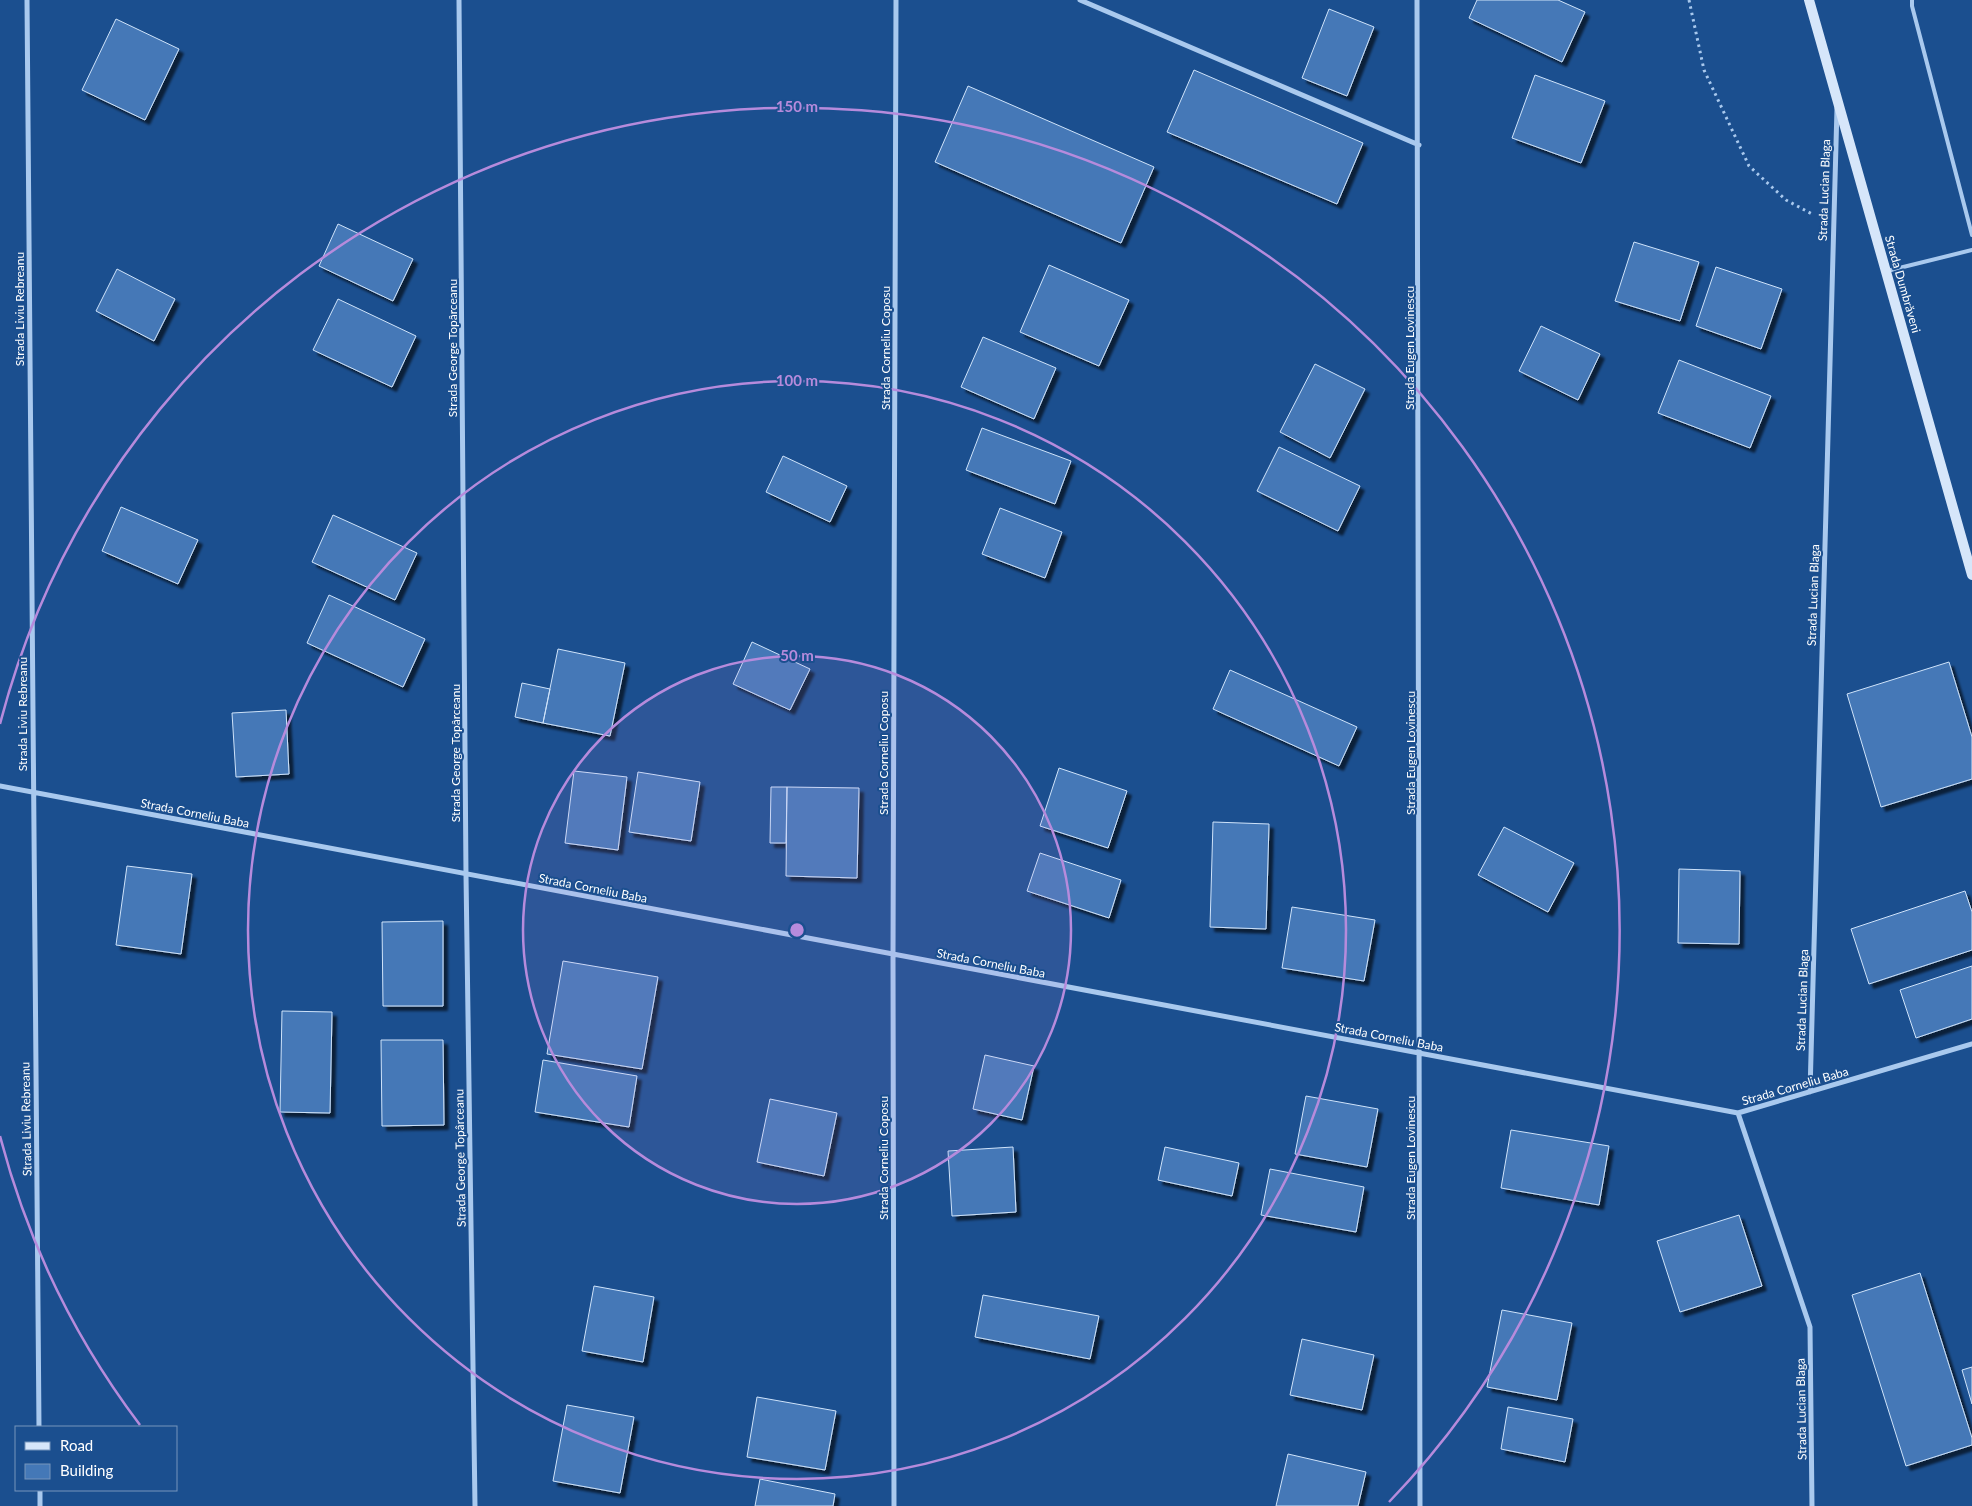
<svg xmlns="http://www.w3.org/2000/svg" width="1972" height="1506" viewBox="0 0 1972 1506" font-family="Lato,sans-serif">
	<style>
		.building { fill: #4478b7; stroke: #cfe3fa; filter: url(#shadow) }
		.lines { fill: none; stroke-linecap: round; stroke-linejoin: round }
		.path { stroke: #a9c9ee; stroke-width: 3; stroke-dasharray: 2.5 4; stroke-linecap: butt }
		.lane { stroke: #a9c9ee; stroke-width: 4 }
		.street { stroke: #a9c9ee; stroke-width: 5 }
		.secondary { stroke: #d6e6fa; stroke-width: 10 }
		.ring { fill: none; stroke: #b68bdc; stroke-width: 2.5 }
		.labels { text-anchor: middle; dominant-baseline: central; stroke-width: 4; stroke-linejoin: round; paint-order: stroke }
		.street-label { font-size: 12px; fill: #fff; stroke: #1b4f8f }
		.centre { fill: #b68bdc; stroke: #1b4f8f; stroke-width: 2.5 }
		.ring-label { font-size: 15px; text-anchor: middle; font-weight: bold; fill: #b68bdc; stroke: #1b4f8f; stroke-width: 4; stroke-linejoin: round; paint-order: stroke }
	</style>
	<defs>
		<filter id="shadow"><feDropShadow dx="4.5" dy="4.5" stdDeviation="1" flood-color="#0009"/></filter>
	</defs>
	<rect width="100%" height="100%" fill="#1b4f8f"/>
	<path class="building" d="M1477 0H1558L1585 12 1562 62 1469 18Z
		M1329 9 1374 27 1347 96 1302 78Z
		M116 19 179 49 145 120 82 90Z
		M1194 70 1363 143 1337 204 1167 132Z
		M1535 75 1605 101 1581 163 1512 138Z
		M968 86 1154 167 1121 243 935 162Z
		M338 224 413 259 393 301 319 266Z
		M1634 242 1699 262 1680 321 1615 301Z
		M1049 265 1129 300 1099 366 1020 332Z
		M1716 267 1782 289 1761 349 1696 326Z
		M117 269 175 299 154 341 96 311Z
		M338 299 416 336 392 387 313 350Z
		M1541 326 1600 354 1578 400 1519 371Z
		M983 337 1056 368 1034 419 961 387Z
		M1679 360 1771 396 1750 448 1658 413Z
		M1315 364 1365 389 1330 458 1280 432Z
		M982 428 1071 461 1055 504 966 470Z
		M1279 447 1360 486 1338 531 1257 491Z
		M783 456 847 486 830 522 766 492Z
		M121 507 198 540 178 584 102 551Z
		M1000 508 1062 532 1045 578 982 554Z
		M333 515 417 553 395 600 312 562Z
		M329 595 425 639 403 687 307 643Z
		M752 642 810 669 790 710 733 684Z
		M558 649 625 663 610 736 543 723Z
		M1949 662 1972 737V779L1881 807 1847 694Z
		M1230 670 1357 727 1339 766 1213 709Z
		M522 683 550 689 543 723 515 717Z
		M286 710 289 774 236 777 232 713Z
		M1059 768 1127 791 1108 848 1040 826Z
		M574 771 627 777 618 850 565 843Z
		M638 772 700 782 691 841 629 832Z
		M771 787H787L786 843H770Z
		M787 787 859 788 857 878 786 876Z
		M1213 822 1269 824 1266 929 1210 927Z
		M1504 827 1574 863 1548 912 1478 875Z
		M1040 853 1121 880 1109 918 1027 891Z
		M127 866 192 874 181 954 116 945Z
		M1679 869 1740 871 1739 944 1678 943Z
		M1965 891 1972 912V950L1869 984 1851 929Z
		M1292 907 1375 920 1364 981 1282 968Z
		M443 921V1006H383L382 922Z
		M563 961 658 977 642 1069 547 1054Z
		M1972 966V1019L1916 1038 1900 990Z
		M282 1011 332 1012 330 1113 280 1112Z
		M381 1040H443L444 1125 382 1126Z
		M985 1055 1034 1066 1022 1120 973 1109Z
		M543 1060 637 1076 629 1127 535 1112Z
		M1306 1096 1378 1109 1367 1167 1295 1154Z
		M770 1099 837 1113 824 1176 757 1162Z
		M1511 1130 1609 1146 1599 1205 1501 1188Z
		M1013 1147 1016 1212 952 1216 948 1151Z
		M1165 1147 1239 1163 1232 1196 1158 1180Z
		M1270 1169 1364 1187 1356 1232 1261 1215Z
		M1739 1215 1762 1286 1680 1312 1657 1241Z
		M1920 1273 1972 1438V1445L1906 1466 1852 1295Z
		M594 1286 654 1297 643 1362 582 1351Z
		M983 1295 1099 1316 1090 1359 975 1337Z
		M1502 1310 1572 1323 1557 1400 1487 1387Z
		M1302 1339 1374 1355 1362 1410 1290 1395Z
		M1972 1367V1404L1962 1370Z
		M757 1397 836 1411 825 1470 747 1457Z
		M567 1405 634 1417 620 1493 553 1481Z
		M1508 1407 1573 1419 1565 1462 1501 1449Z
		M1288 1454 1366 1472 1358 1506H1276Z
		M760 1479 835 1494 833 1506H755Z"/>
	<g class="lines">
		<path class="path" d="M1689 0 1704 70 1749 166 1786 200 1812 214"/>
		<path class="lane" d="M1912 0V6L1972 235
			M1887 271 1972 250"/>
		<path class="street" d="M27 0 39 1427
			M459 0 466 875 475 1506
			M1080 0 1419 145
			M1417 0 1420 1506
			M0 786 1738 1113 1972 1044
			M1810 1092 1837 108
			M1738 1113 1810 1327 1812 1506
			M40 1490V1506
			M894 1506 893 955 896 0"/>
		<path class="secondary" d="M1809 0 1972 575"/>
	</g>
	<circle cx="797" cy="930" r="274" fill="#b68bdc" fill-opacity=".12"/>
	<g class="ring">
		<circle cx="797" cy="930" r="274"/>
		<circle cx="797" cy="930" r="549"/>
		<path d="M140 1425A823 823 0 0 1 0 1136M0 724A823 823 0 1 1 1389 1502"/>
	</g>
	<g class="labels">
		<g class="street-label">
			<text transform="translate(1824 190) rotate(-88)">Strada Lucian Blaga</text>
			<text transform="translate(1903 284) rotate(74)">Strada Dumbrăveni</text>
			<text transform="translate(19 309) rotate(-90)">Strada Liviu Rebreanu</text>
			<text transform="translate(452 348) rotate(-90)">Strada George Topârceanu</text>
			<text transform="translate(885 348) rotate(-90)">Strada Corneliu Coposu</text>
			<text transform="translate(1409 348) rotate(-90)">Strada Eugen Lovinescu</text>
			<text transform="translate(1813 595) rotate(-88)">Strada Lucian Blaga</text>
			<text transform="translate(22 714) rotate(-90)">Strada Liviu Rebreanu</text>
			<text transform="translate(455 753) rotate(-90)">Strada George Topârceanu</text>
			<text transform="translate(883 753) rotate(-90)">Strada Corneliu Coposu</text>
			<text transform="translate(1410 753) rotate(-90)">Strada Eugen Lovinescu</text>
			<text transform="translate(195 813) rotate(11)">Strada Corneliu Baba</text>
			<text transform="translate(593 888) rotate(11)">Strada Corneliu Baba</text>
			<text transform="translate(991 963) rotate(11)">Strada Corneliu Baba</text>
			<text transform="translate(1802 1000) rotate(-88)">Strada Lucian Blaga</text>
			<text transform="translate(1389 1037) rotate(11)">Strada Corneliu Baba</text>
			<text transform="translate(1795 1086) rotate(-16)">Strada Corneliu Baba</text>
			<text transform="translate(26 1119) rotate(-91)">Strada Liviu Rebreanu</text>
			<text transform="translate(460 1158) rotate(-91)">Strada George Topârceanu</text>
			<text transform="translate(883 1158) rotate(-90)">Strada Corneliu Coposu</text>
			<text transform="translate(1410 1158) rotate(-90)">Strada Eugen Lovinescu</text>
			<text transform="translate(1801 1409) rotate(-91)">Strada Lucian Blaga</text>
		</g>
	</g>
	<circle cx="797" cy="930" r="8" class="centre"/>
	<g class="ring-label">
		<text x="797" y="112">150 m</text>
		<text x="797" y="386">100 m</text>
		<text x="797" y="661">50 m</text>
	</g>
	<rect x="15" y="1426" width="162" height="65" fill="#1b4f8f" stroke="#7695bc"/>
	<rect x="25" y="1442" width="25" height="8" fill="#d6e6fa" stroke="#7695bc"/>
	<text x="60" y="1451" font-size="15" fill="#ffffff">Road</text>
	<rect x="25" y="1464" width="25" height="15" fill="#4478b7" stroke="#7695bc"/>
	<text x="60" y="1476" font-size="15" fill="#ffffff">Building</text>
</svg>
